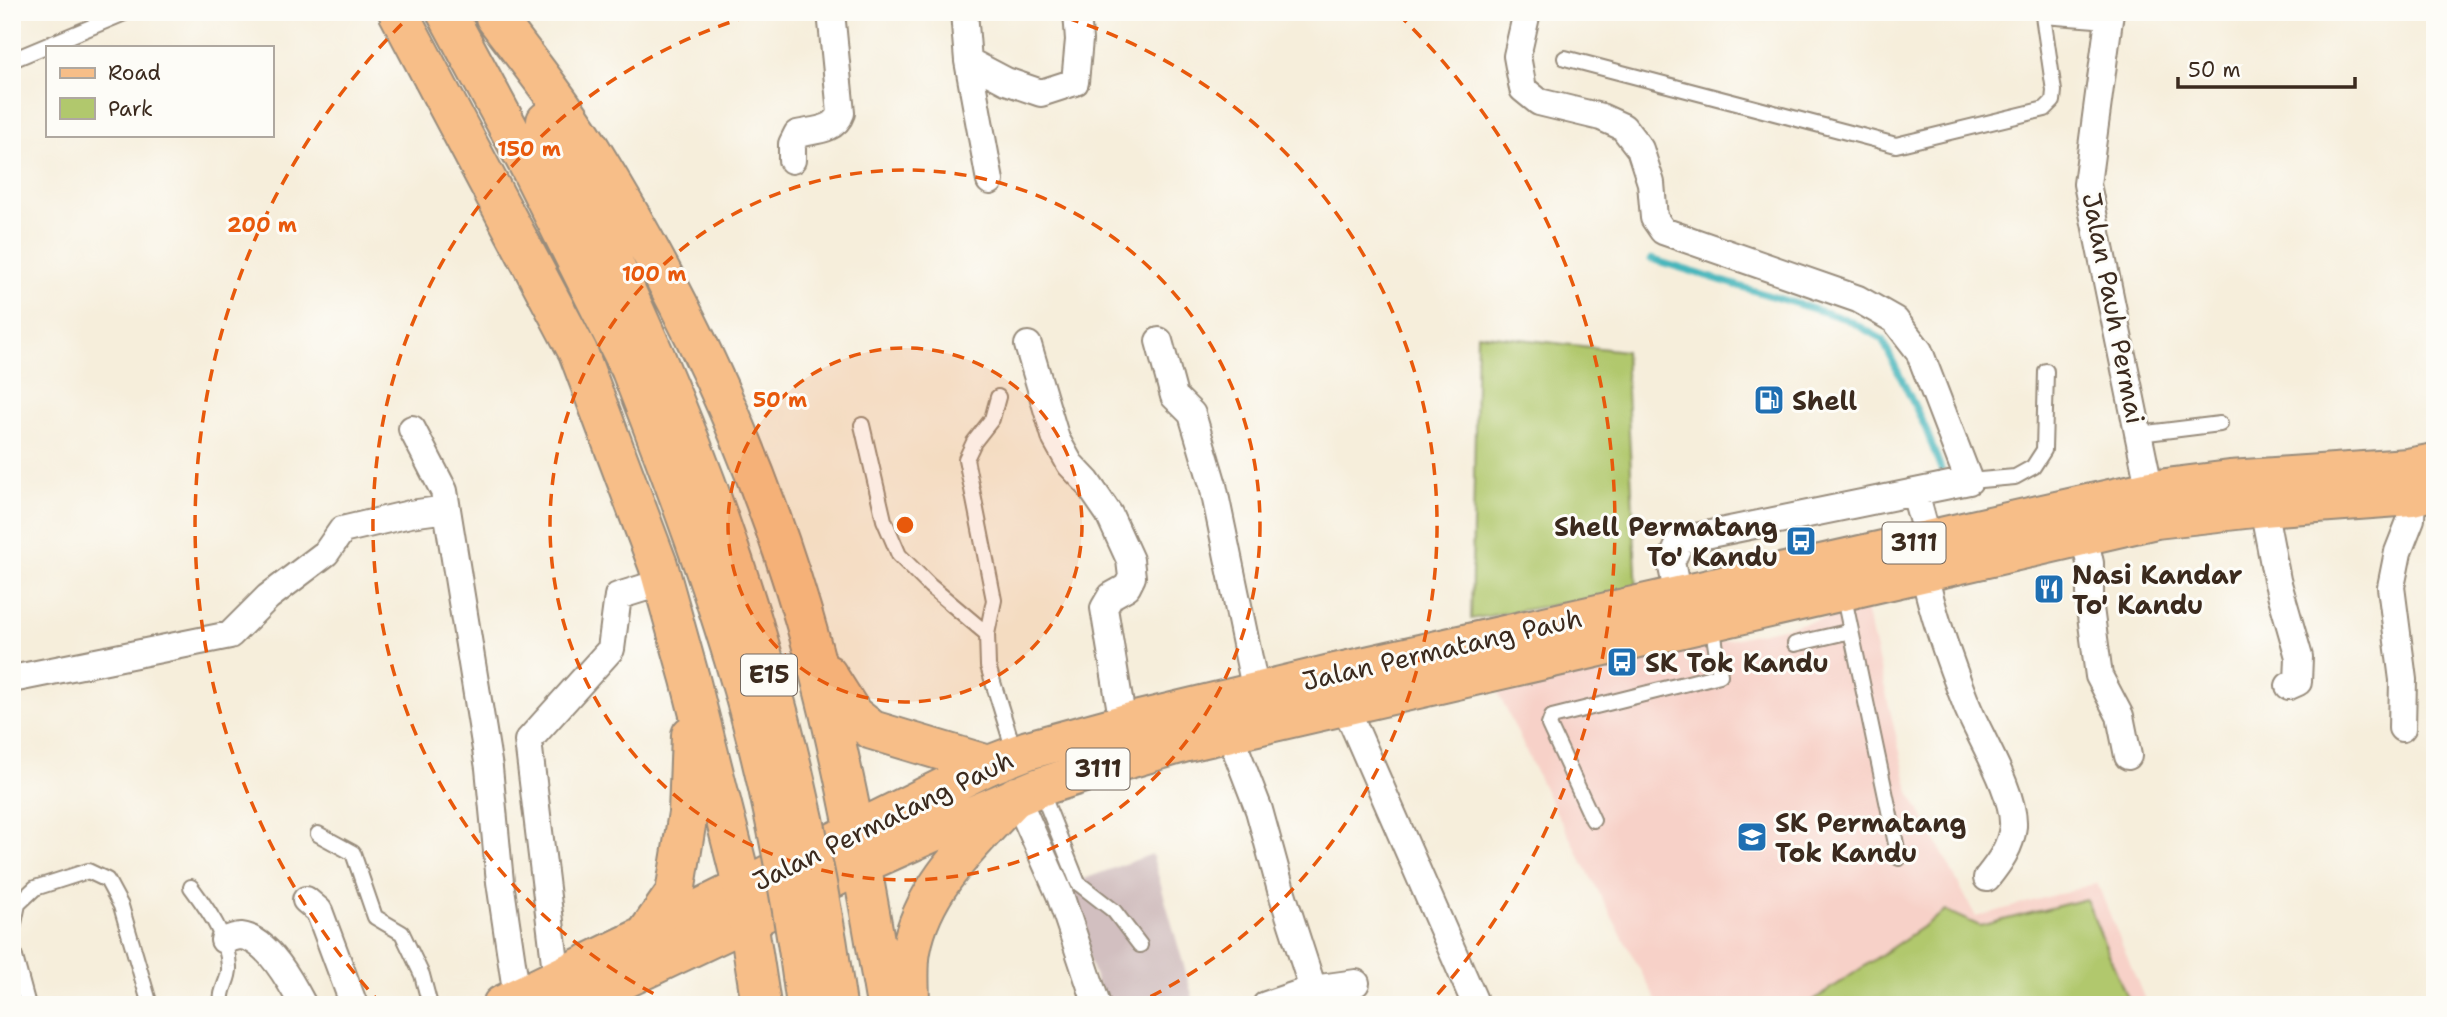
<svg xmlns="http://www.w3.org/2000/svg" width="2447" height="1017" viewBox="0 0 2447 1017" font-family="'Shantell Sans',sans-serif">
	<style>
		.built { fill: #f7d1c8 }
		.industrial { fill: #d2bfc0 }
		.green { fill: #b1c86d; stroke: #767946; stroke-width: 2 }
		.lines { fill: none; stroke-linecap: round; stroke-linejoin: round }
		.stream { stroke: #46b6bc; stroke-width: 7 }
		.lane-casing { stroke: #988c7c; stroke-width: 18 }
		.street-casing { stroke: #988c7c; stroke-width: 30 }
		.primary-casing { stroke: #988c7c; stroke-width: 42 }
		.highway-casing { stroke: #988c7c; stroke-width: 42 }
		.lane { stroke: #fff; stroke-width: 14 }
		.street { stroke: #fff; stroke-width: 26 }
		.primary { stroke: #f7be88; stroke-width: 38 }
		.highway { stroke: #f7be88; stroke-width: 38 }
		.highway-bridge-casing { stroke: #988c7c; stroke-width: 42; stroke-linecap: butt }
		.highway-bridge { stroke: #f7be88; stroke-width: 38 }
		.ring { fill: none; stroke: #e8590c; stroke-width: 3.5; stroke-dasharray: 12 9 }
		.labels { text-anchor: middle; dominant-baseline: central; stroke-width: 6; stroke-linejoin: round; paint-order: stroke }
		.shield { fill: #fdfcf7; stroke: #75695f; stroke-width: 2 }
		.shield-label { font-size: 24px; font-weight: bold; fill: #3b2a1e }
		.street-label { font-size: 26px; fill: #3b2a1e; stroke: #fdfcf7 }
		.poi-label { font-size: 26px; font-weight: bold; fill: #3b2a1e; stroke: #fdfcf7; text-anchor: start }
		.centre { fill: #e8590c; stroke: #fdfcf7; stroke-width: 3.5 }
		.ring-label { font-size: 21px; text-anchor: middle; font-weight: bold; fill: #e8590c; stroke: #fdfcf7; stroke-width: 6; stroke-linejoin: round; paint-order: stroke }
	</style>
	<rect width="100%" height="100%" fill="#fdfcf7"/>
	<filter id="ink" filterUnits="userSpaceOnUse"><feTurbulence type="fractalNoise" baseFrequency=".0143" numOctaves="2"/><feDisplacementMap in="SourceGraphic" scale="14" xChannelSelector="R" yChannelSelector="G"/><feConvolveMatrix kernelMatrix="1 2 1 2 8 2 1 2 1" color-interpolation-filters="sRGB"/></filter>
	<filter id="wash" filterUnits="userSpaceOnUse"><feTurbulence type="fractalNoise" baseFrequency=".00686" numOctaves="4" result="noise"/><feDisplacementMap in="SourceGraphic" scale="28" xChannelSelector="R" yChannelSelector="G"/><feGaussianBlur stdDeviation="1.57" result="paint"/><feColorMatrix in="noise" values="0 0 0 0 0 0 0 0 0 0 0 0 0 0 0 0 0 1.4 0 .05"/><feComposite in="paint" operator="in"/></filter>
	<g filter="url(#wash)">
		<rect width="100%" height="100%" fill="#f6eedb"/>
		<path class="built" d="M1866 609 1909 790 1976 917 2097 883 2147 1005H1660L1656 1000 1545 791 1498 692Z"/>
		<path class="industrial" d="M1152 854 1195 1005H1104L1065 886Z"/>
		<path class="green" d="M1477 334 1625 351 1637 591 1471 619Z
			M2086 899 2130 1005H1807L1946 911 1980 926Z"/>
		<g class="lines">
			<path class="stream" d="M1651 259 1846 319 1882 339 1925 427 1941 469"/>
		</g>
	</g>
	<g filter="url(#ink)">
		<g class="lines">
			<g class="lane-casing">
				<path id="lane" d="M2044 12 2043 16 2109 21
					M12 57 17 58 127 12
					M1565 58 1896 145 2045 109 2053 101 2054 91 2043 16
					M998 397 992 419 974 442 966 459 994 600 987 634 988 666 1015 754
					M862 425 884 520 899 555 930 586 987 634
					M2139 434 2220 424
					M1969 481 2015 477 2033 467 2044 450 2046 371
					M1843 593 1899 858
					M1795 644 1851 631
					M1040 788 1078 883 1114 911 1140 945
					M1593 820 1549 725 1552 717 1720 675 1712 623
					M318 834 353 853 375 917 402 933 422 975 430 1005
					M191 887C208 910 228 937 229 967 230 981 219 989 222 1005
					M12 933 18 904 35 888 88 871 107 880 121 906 150 1005
					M12 946 28 1005"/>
			</g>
			<g class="street-casing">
				<path id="street" d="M964 12 968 61 990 181
					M1527 12 1517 56 1523 89 1539 102 1601 117 1623 127 1640 149 1651 183 1654 218 1663 231 1858 299 1895 320 1919 351 1969 481 1681 540 1671 562 1681 611
					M2110 12 2087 184 2153 506
					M968 61 1006 81 1041 93 1075 82 1079 40 1077 12
					M792 160V144L797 134C814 130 835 131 841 113L831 12
					M1159 341 1174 396 1192 414 1213 485 1256 692
					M1028 345 1056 439 1070 464 1087 482 1109 514 1130 560 1132 577 1127 587 1111 596 1104 608 1123 724
					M412 429 444 491 489 768 500 882 517 997
					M1915 493 1928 540
					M2263 507 2277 580 2299 657 2298 682 2289 686
					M2084 536 2090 563V608L2099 676 2120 716 2128 756
					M1924 573C1934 618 1950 663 1967 706 1980 738 2015 793 2013 826 2011 847 1999 863 1987 878
					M12 679 230 635 268 597 326 553 342 530 410 514 447 509
					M1339 692 1476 1005
					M2402 728 2403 680 2391 587 2398 552 2411 519 2412 496
					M1229 732 1259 810 1281 890 1313 989 1328 1005
					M1016 796 1060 895 1097 1005
					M306 900 319 911 354 1005
					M224 940C229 939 236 936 241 936 268 939 292 984 303 1005
					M557 979 528 741 611 649 618 596 663 582
					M1266 1005 1313 989 1356 983"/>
			</g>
			<g class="primary-casing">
				<path id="primary" d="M502 1005 645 936 989 765 1028 750 1123 724 1331 674 2150 490 2230 480 2408 468 2435 463
					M569 1005 749 920 862 864 945 827 1040 787 1125 760 1183 743 2156 519 2263 507 2412 496 2435 490"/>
			</g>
			<g class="highway-casing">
				<path id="highway" d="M398 12 578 352 658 565 690 679 743 888 761 1005
					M446 12 529 166 630 368
					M495 17C528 60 561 102 590 148 687 304 765 474 813 650 845 767 866 886 886 1005
					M546 121 576 179 656 358
					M827 674 853 715 872 730 989 765
					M645 936 675 893 688 813 691 735
					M910 1005C910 987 908 968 911 951 922 887 974 841 1016 796"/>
			</g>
			<use href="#lane" class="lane"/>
			<use href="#street" class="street"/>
			<use href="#primary" class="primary"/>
			<use href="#highway" class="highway"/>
			<g class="highway-bridge-casing">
				<path id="highway-bridge" d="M656 358C745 564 806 783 837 1005
					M630 368C668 466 705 563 735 663 769 774 791 890 806 1005"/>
			</g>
			<use href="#highway-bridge" class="highway-bridge"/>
		</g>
	</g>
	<circle cx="905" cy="525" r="177" fill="#e8590c" fill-opacity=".12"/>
	<g class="ring">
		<circle cx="905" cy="525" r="177"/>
		<circle cx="905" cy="525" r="355"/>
		<path d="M672 1003A532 532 0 0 1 763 12M1047 12A532 532 0 0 1 1138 1003"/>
		<path d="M382 1005A710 710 0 0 1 412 14M1398 14A710 710 0 0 1 1428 1005"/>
	</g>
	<defs>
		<g id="fuel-square" transform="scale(1.575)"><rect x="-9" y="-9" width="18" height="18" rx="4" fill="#1f6fb2" stroke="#fdfcf7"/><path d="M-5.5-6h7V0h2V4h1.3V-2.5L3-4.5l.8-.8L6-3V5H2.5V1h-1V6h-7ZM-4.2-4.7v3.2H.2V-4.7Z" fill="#fff"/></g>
		<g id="bus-square" transform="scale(1.575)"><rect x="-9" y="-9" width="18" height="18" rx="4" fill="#1f6fb2" stroke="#fdfcf7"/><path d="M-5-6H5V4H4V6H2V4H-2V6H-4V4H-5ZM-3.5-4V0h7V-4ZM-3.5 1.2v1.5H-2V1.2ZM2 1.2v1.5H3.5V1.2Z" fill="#fff"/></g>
		<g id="restaurant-square" transform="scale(1.575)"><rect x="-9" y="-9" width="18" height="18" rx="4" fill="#1f6fb2" stroke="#fdfcf7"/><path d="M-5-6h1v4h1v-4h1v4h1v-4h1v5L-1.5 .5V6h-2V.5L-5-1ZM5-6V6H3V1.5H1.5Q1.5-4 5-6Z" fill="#fff"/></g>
		<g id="school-square" transform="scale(1.575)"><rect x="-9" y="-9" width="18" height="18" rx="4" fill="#1f6fb2" stroke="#fdfcf7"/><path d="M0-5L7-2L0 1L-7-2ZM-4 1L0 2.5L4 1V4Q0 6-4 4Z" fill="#fff"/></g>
	</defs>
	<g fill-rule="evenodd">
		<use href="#fuel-square" x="1769" y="400"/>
		<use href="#bus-square" x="1801" y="541"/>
		<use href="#restaurant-square" x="2049" y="589"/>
		<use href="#bus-square" x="1622" y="662"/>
		<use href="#school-square" x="1752" y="837"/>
	</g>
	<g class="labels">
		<g class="shield">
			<rect x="1882.5" y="522.5" width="63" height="41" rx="5"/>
			<rect x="741" y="654.5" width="56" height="41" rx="5"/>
			<rect x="1066.5" y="748.5" width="63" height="41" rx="5"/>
		</g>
		<g class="shield-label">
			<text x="1914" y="543">3111</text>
			<text x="769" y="675">E15</text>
			<text x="1098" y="769">3111</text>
		</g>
		<g class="street-label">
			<text transform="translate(2114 308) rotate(79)">Jalan Pauh Permai</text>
			<text transform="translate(1442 649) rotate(-13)">Jalan Permatang Pauh</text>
			<text transform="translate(883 820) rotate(-26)">Jalan Permatang Pauh</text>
		</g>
		<g class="poi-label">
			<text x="1792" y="400">Shell</text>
			<text x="1778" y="526" text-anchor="end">Shell Permatang<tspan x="1778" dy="30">To' Kandu</tspan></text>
			<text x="2072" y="574">Nasi Kandar<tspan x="2072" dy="30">To' Kandu</tspan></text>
			<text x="1645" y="662">SK Tok Kandu</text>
			<text x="1775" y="822">SK Permatang<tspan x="1775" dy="30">Tok Kandu</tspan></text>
		</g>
	</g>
	<circle cx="905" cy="525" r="10" class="centre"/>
	<g class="ring-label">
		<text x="529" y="156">150 m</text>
		<text x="262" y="232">200 m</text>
		<text x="654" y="281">100 m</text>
		<text x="780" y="407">50 m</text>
	</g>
	<rect width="2447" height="1017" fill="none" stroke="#fdfcf7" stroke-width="42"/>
	<rect x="46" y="46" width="228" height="91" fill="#fdfcf7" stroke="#afa8a0" stroke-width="2"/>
	<rect x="60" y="68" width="35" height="10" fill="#f7be88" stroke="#afa8a0" stroke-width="2"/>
	<text x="108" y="80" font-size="21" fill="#3b2a1e">Road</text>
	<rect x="60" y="98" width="35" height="21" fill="#b1c86d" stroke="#afa8a0" stroke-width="2"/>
	<text x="108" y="116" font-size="21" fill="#3b2a1e">Park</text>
	<path d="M2178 77v10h177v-10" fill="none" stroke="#3b2a1e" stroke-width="3.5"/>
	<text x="2188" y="77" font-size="21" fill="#3b2a1e" stroke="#fdfcf7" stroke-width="5" paint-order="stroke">50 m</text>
</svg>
